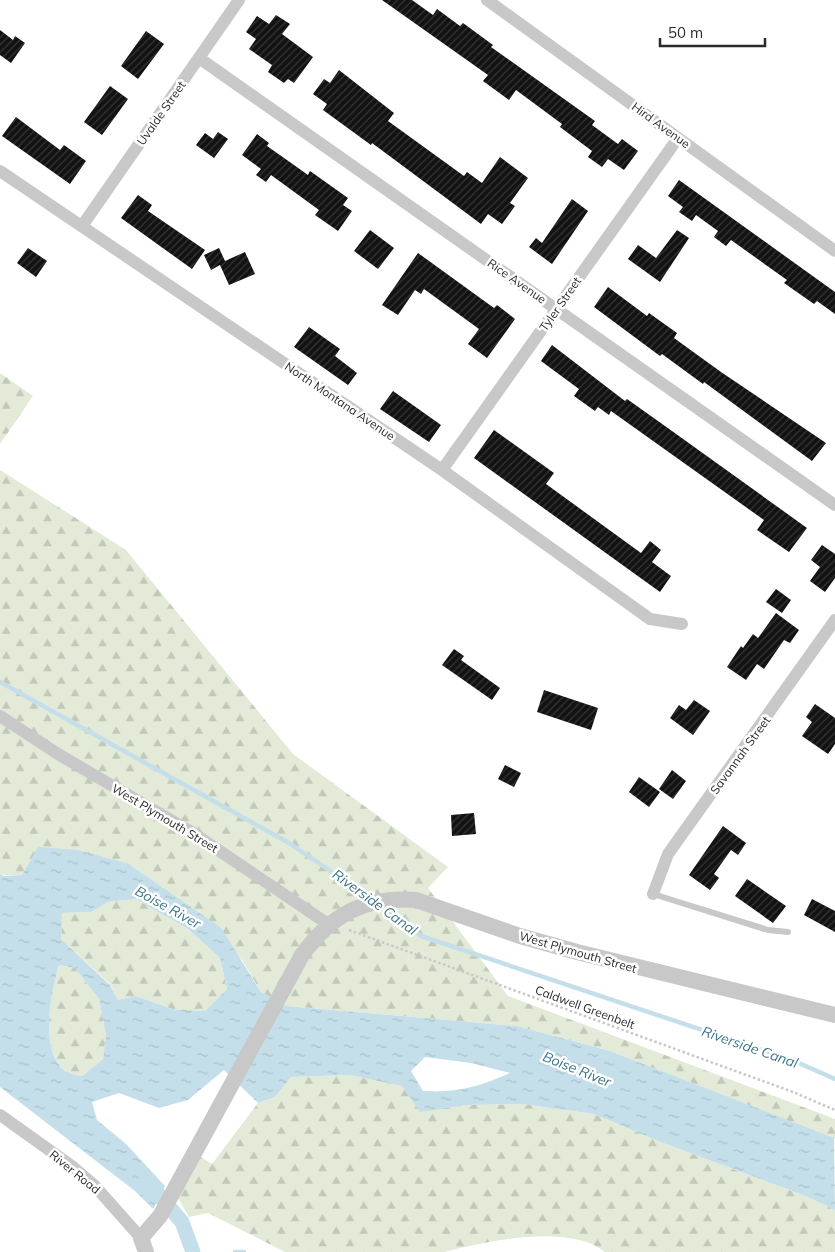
<svg xmlns="http://www.w3.org/2000/svg" width="835" height="1252" viewBox="0 0 835 1252" font-family="Mulish,sans-serif">
	<style>
		.forest { fill: url(#forest-firs) }
		.water { fill: url(#water-ripples); fill-rule: evenodd }
		.lines { fill: none; stroke-linecap: round; stroke-linejoin: round }
		.stream { stroke: #c4dfea; stroke-width: 4.5 }
		.canal { stroke: #c4dfea; stroke-width: 15 }
		.building { fill: url(#building-hatch) }
		.path { stroke: #c8c8c8; stroke-width: 2.5; stroke-dasharray: 2.5 2.5; stroke-linecap: butt }
		.service { stroke: #c8c8c8; stroke-width: 6 }
		.minor { stroke: #c8c8c8; stroke-width: 12 }
		.tertiary { stroke: #c8c8c8; stroke-width: 16 }
		.labels { text-anchor: middle; dominant-baseline: central; stroke-width: 5; stroke-linejoin: round; paint-order: stroke }
		.street-label { font-size: 12px; fill: #2b2b2b; stroke: #fff }
		.water-label { font-size: 14px; font-style: italic; fill: #3b758c; stroke: #fff }
	</style>
	<defs>
		<pattern id="forest-firs" width="22" height="20" patternUnits="userSpaceOnUse" patternTransform="scale(1.25)"><rect width="22" height="20" fill="#e3ead8"/><path d="M5 1l3.5 6h-7zM16 11l3.5 6h-7z" fill="#c3c9ba"/></pattern>
		<pattern id="water-ripples" width="26" height="14" patternUnits="userSpaceOnUse" patternTransform="scale(1.25)"><rect width="26" height="14" fill="#c4dfea"/><path d="M2 4q2-2 4 0t4 0M15 11q2-2 4 0t4 0" fill="none" stroke="#a9c0c9"/></pattern>
		<pattern id="building-hatch" width="6" height="6" patternUnits="userSpaceOnUse" patternTransform="scale(1.25)"><rect width="6" height="6" fill="#121212"/><path d="M-1 1l2-2M0 6l6-6M5 7l2-2" fill="none" stroke="#353535"/></pattern>
	</defs>
	<rect width="100%" height="100%" fill="#fff"/>
	<path class="forest" d="M0 373 33 396 0 444Z
		M0 470 126 550 293 754 448 867 428 888 508 996 835 1119V1139L610 1051 517 1026 287 1006 261 992 242 960 173 895 129 864C111 866 9 879 0 874Z
		M136 899 188 929 220 958 227 989 205 1011 172 1009 136 996 118 1000 110 984 61 939 62 913 91 912 108 902Z
		M59 965 75 968 99 999 106 1035 103 1059 82 1076C77 1075 70 1074 67 1072 38 1052 51 993 59 965Z
		M349 1075 402 1086 420 1111 466 1105 522 1104 594 1114 663 1143 808 1197 835 1210V1252H605C569 1223 486 1241 444 1252H285L208 1213 189 1217 177 1196 199 1156 212 1164 258 1103 275 1097 291 1077Z"/>
	<path class="water" d="M38 847 78 850 129 864 221 928 261 992 287 1006 517 1026 610 1051 834 1138 835 1210 808 1197 663 1143 594 1114 522 1104 466 1105 420 1112 402 1086 349 1075 291 1077 275 1097 258 1103 224 1070 188 1100 159 1108 119 1093 92 1102 97 1120 126 1144 165 1186 153 1209 135 1191 0 1087V874L4 876 22 875ZM136 899 188 929 220 958 227 989 205 1011 172 1009 136 996 118 1000 110 985 61 939 62 913 91 912 108 902ZM59 965 75 968 99 999 106 1035 103 1059 82 1076C77 1075 70 1074 67 1072 38 1053 51 993 59 965ZM425 1057 471 1063 510 1073C479 1087 456 1093 423 1091L411 1071Z"/>
	<g class="lines">
		<path class="stream" d="M0 682 289 843 372 899
			M379 906 421 936 792 1060 835 1079
			M235 1252H244"/>
		<path class="canal" d="M146 1180 182 1222 193 1252"/>
	</g>
	<path class="building" d="M382 0H412L433 15 437 9 460 26 463 23 493 45 491 47 595 121 592 125 618 144 622 139 638 151 624 170 608 159 602 167 588 157 592 151 560 127 562 124 516 90 509 100 483 81 488 75Z
		M276 15 290 24 282 34 313 57 294 83 288 79 284 83 268 72 272 65 249 49 256 39 246 32 257 16 269 24Z
		M0 30 13 40 15 36 25 43 11 63 0 55Z
		M146 31 164 44 138 79 121 66Z
		M339 70 394 113 388 121 464 176 467 172 482 183 500 157 528 178 510 203 515 206 502 224 488 214 481 224 372 143 371 145 323 110 327 104 313 94 324 79 330 83Z
		M110 86 128 99 102 135 84 122Z
		M16 117 60 150 64 145 86 161 70 184 2 136Z
		M218 132 228 139 214 158 196 145 205 133 213 139Z
		M257 134 269 143 267 146 294 165 308 175 310 171 348 198 343 205 352 211 338 231 315 215 319 210 271 175 266 182 256 175 261 169 242 155Z
		M679 180 835 292V314L817 301 814 304 784 283 787 280 731 240 726 246 714 237 718 231 696 215 692 221 679 212 683 207 668 196Z
		M138 195 152 205 148 211 205 250 192 269 121 218Z
		M572 199 588 211 552 264 529 247 536 238 542 243Z
		M370 230 394 248 378 269 354 251Z
		M677 230 689 238 660 282 628 259 638 245 656 258Z
		M28 248 47 261 36 277 17 263Z
		M219 248 225 261 245 252 255 274 229 285 220 265 211 270 204 255Z
		M418 253 494 308 497 305 515 319 487 358 468 344 479 329 424 289 421 294 415 290 398 315 382 305Z
		M608 287 647 316 649 313 677 333 674 338 721 372 826 443 812 461 704 382 703 384 662 354 660 356 594 307Z
		M309 327 340 349 335 356 357 373 348 385 294 347Z
		M552 345 625 401 627 399 665 426 807 528 789 552 757 530 764 520 611 411 609 415 598 407 595 411 574 396 579 389 541 361Z
		M393 391 441 425 429 442 380 409Z
		M494 430 554 473 546 484 641 553 650 541 661 550 652 562 671 576 660 592 474 458Z
		M822 545 835 554V578L825 592 810 581 820 567 811 560Z
		M776 589 791 600 782 613 766 602Z
		M776 613 799 630 790 643 784 640 764 669 757 664 746 680 727 667 741 646 743 648 753 634 758 638Z
		M454 649 464 656 461 660 500 688 492 700 442 665Z
		M544 690 598 708 591 730 537 712Z
		M694 700 710 711 693 735 670 718 679 705 686 710Z
		M815 704 835 718V744L828 754 802 736 812 722 806 717Z
		M505 765 521 773 514 787 498 779Z
		M672 770 686 781 673 799 659 789Z
		M639 777 660 792 649 807 629 792Z
		M474 813 476 834 452 836 451 815Z
		M723 826 746 843 738 855 731 850 714 874 719 878 710 890 689 875Z
		M747 879 786 906 773 923 735 896Z
		M812 899 835 911V932L804 915Z"/>
	<g class="lines">
		<path class="path" d="M349 930 793 1092 835 1110"/>
		<path class="service" d="M653 894 768 930 788 932"/>
		<path class="minor" d="M487 0 835 251
			M199 58 835 505
			M0 171 442 470 650 619 682 624
			M82 226 239 0
			M442 470 678 138
			M0 716 58 754 193 833 328 924
			M653 894 668 854 835 620
			M0 1115 73 1167 94 1185 141 1238"/>
		<path class="tertiary" d="M146 1252 141 1238 160 1216 302 955C332 914 365 896 416 900L520 936 577 952 835 1015"/>
	</g>
	<g class="labels">
		<g class="street-label">
			<text transform="translate(161 113) rotate(-55)">Uvalde Street</text>
			<text transform="translate(661 125) rotate(36)">Hird Avenue</text>
			<text transform="translate(517 281) rotate(35)">Rice Avenue</text>
			<text transform="translate(560 304) rotate(-55)">Tyler Street</text>
			<text transform="translate(340 401) rotate(34)">North Montana Avenue</text>
			<text transform="translate(740 755) rotate(-54)">Savannah Street</text>
			<text transform="translate(165 818) rotate(31)">West Plymouth Street</text>
			<text transform="translate(578 952) rotate(16)">West Plymouth Street</text>
			<text transform="translate(585 1007) rotate(20)">Caldwell Greenbelt</text>
			<text transform="translate(75 1172) rotate(39)">River Road</text>
		</g>
		<g class="water-label">
			<text transform="translate(375 902) rotate(36)">Riverside Canal</text>
			<text transform="translate(168 907) rotate(29)">Boise River</text>
			<text transform="translate(750 1047) rotate(19)">Riverside Canal</text>
			<text transform="translate(577 1069) rotate(22)">Boise River</text>
		</g>
	</g>
	<path d="M660 38v8h105v-8" fill="none" stroke="#2b2b2b" stroke-width="2.5"/>
	<text x="668" y="38" font-size="15" fill="#2b2b2b" stroke="#ffffff" stroke-width="4" paint-order="stroke">50 m</text>
</svg>
